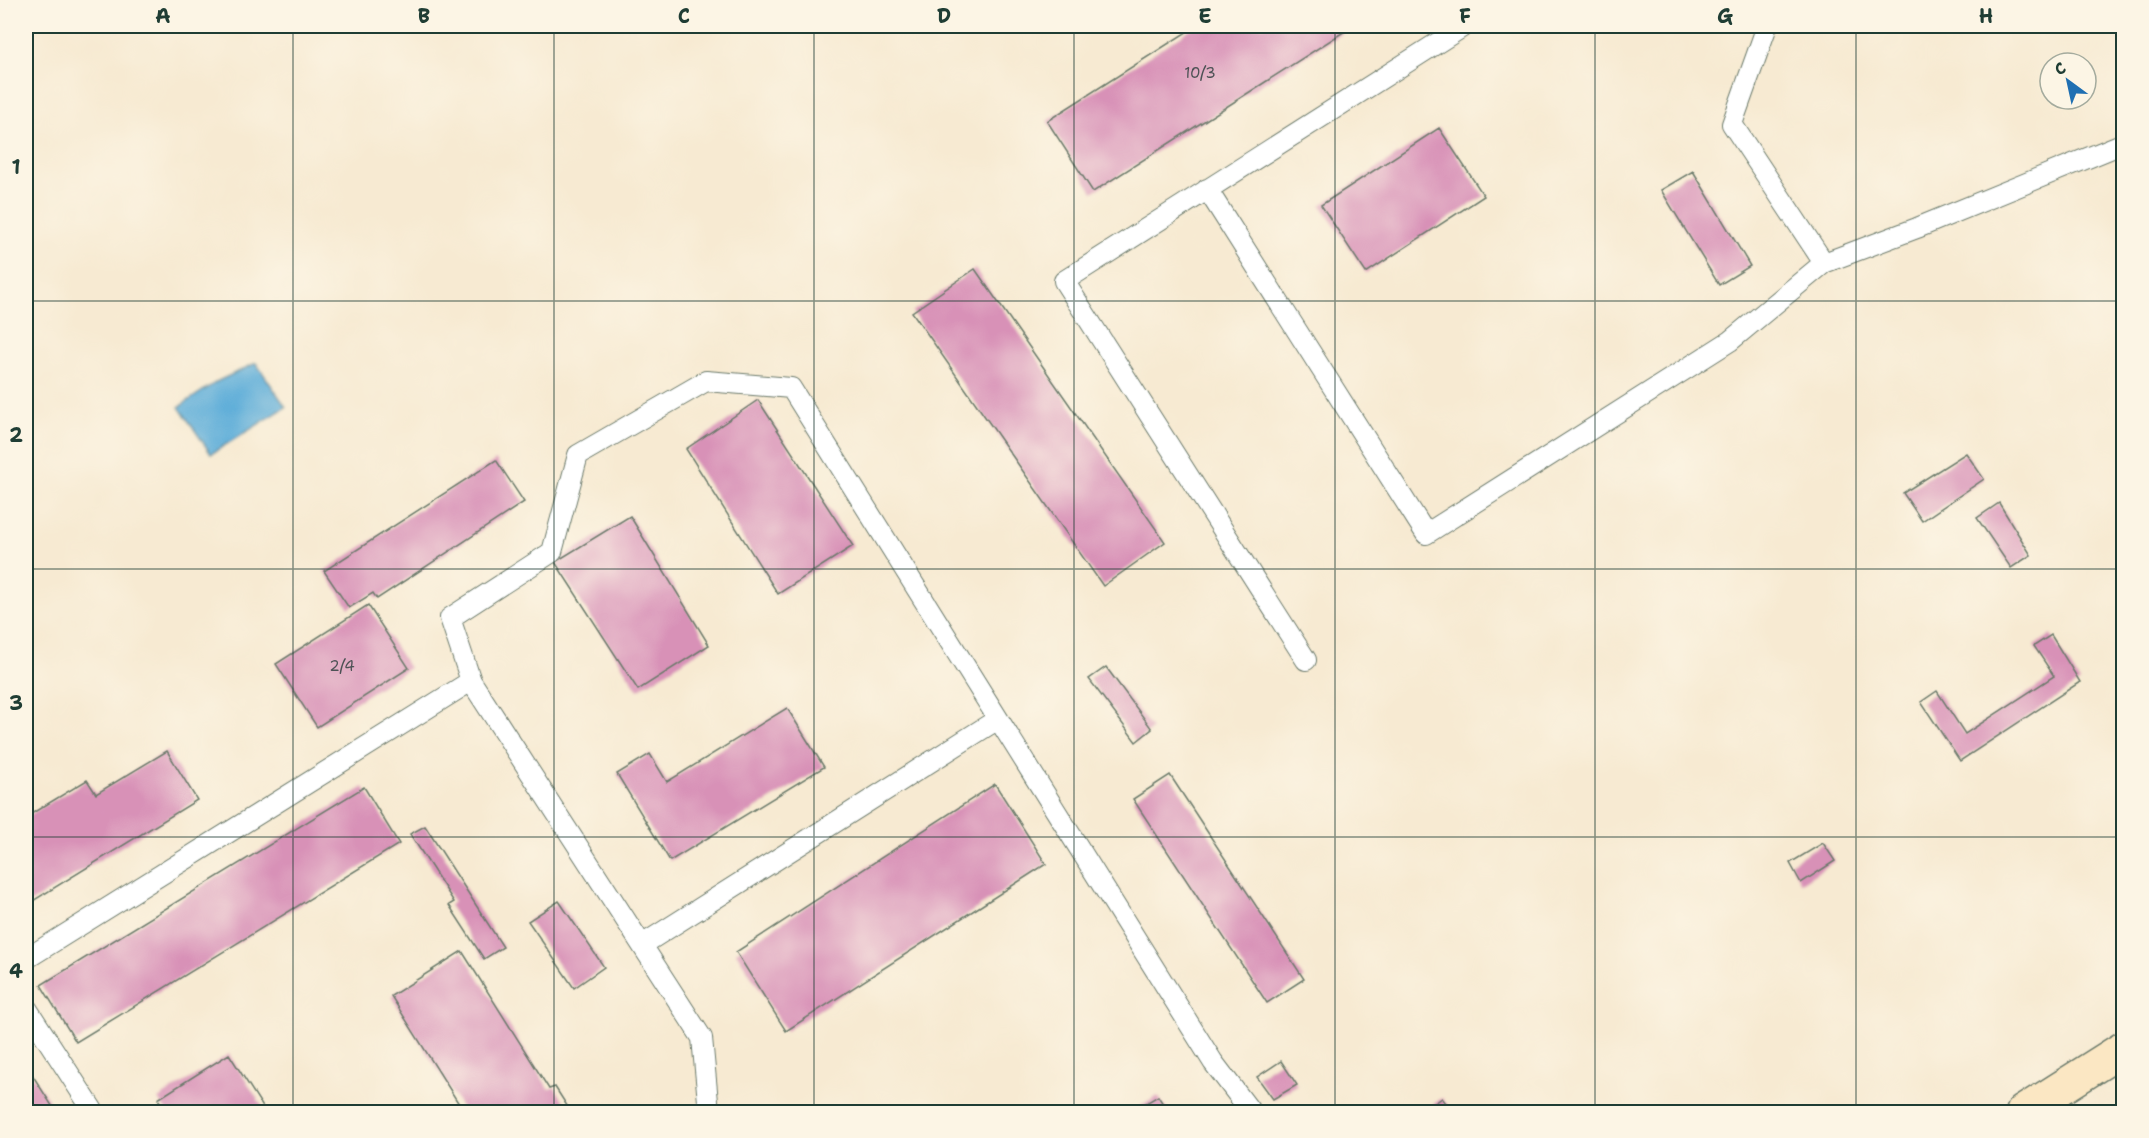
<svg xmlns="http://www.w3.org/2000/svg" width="2149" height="1138" viewBox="0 0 2149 1138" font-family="'Shantell Sans',sans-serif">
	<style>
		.water { fill: #5faed9; stroke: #3f7686; stroke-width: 1.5 }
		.building { fill: #d891b7 }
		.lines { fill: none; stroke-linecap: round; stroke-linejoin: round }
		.lane-casing { stroke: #6b7a6b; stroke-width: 22 }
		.secondary-casing { stroke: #6b7a6b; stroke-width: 36 }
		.lane { stroke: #fff; stroke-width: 20 }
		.secondary { stroke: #fbe7c3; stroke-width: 33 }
		.grid { fill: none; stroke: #1f3d34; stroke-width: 1.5; stroke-opacity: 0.55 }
		.labels { text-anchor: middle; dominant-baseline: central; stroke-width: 4.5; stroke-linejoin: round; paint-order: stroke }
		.number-label { font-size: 15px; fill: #4d5255 }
		.neatline { fill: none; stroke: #1f3d34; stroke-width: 2 }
		.grid-label { font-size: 20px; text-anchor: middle; font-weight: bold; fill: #1f3d34 }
	</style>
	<rect width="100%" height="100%" fill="#fcf5e5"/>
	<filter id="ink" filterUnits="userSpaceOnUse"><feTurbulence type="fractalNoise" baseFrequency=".0167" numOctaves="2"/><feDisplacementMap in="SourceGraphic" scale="12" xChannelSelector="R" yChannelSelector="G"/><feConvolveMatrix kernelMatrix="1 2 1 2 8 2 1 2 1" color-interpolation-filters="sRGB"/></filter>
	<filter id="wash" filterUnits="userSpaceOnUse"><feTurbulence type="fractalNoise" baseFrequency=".008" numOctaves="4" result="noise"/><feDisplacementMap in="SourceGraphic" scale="24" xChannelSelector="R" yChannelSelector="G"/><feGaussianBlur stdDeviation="1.35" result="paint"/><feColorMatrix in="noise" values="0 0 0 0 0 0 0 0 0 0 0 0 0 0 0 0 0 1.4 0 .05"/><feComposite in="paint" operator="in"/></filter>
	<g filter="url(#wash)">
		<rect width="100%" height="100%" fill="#f7ead2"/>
		<path class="water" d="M256 363 286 407 211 454 179 407 218 381Z"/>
		<g id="blocks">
			<path class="building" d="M1196 26H1353L1093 192 1047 121Z
				M1439 128 1484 196 1366 273 1321 205Z
				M1693 171 1750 266 1719 285 1661 190Z
				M975 269 1165 542 1103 586 912 312Z
				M758 400 853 546 778 594 686 449Z
				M1966 453 1984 479 1922 521 1903 493Z
				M496 460 524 502 377 599 373 593 349 608 324 571Z
				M1999 503 2031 555 2011 568 1977 518Z
				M630 516 709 645 638 690 555 562Z
				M368 605 409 668 317 727 276 664Z
				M2051 635 2080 682 1960 761 1921 702 1937 691 1965 734 2054 676 2034 646Z
				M1106 667 1152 729 1136 742 1089 679Z
				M787 708 824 767 670 861 617 774 650 754 667 782Z
				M167 751 197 800 28 904 26 900V817L87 780 96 794Z
				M1170 775 1304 979 1267 1003 1133 799Z
				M995 784 1046 864 786 1031 736 952Z
				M364 787 399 844 76 1042 41 985Z
				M425 826 503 947 484 959 449 905 454 902 410 834Z
				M1823 843 1835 861 1801 883 1790 863Z
				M559 901 604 967 574 988 528 921Z
				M462 951 549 1089 555 1087 571 1112H464L391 996Z
				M229 1054 266 1112H167L158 1099Z
				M1281 1061 1297 1085 1273 1099 1257 1077Z
				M26 1065 56 1112H26Z
				M1158 1096 1168 1112H1131Z
				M1442 1098 1453 1112H1425L1424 1111Z"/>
		</g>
	</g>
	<g filter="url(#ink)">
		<use href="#blocks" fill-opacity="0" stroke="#6b7a6b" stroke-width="1.5"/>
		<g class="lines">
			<g class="lane-casing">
				<path id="lane" d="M1767 26 1732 124 1824 263
					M1207 189 1426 534 1730 341 1824 263 1917 228 2124 143
					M1306 660 1064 281 1464 26
					M642 945 998 719
					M26 959 471 681
					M26 1007 94 1112
					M709 1112 702 1038 471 681 450 618 552 552 578 455 706 381 791 388 1213 1062 1251 1112"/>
			</g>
			<g class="secondary-casing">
				<path id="secondary" d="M2023 1112 2124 1048"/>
			</g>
			<use href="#lane" class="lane"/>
			<use href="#secondary" class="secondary"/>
		</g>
	</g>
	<path class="grid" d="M293 26V1112M554 26V1112M814 26V1112M1074 26V1112M1335 26V1112M1595 26V1112M1856 26V1112M26 301H2124M26 569H2124M26 837H2124"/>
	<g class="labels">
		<g class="number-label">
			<text x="1200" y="73">10/3</text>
			<text x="342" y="666">2/4</text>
		</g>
	</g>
	<rect width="2149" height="1138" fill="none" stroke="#fcf5e5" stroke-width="66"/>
	<g transform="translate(2068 81) rotate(327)"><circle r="28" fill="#fcf5e5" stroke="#a4ab9e" stroke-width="1.5"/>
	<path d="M0-4.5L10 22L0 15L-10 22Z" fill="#1f6fb2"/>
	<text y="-9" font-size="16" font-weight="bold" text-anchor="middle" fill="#1f3d34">С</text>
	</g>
	<rect x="33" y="33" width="2083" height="1072" class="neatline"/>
	<g class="grid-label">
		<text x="163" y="23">A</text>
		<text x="424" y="23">B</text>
		<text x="684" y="23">C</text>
		<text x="944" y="23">D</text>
		<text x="1205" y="23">E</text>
		<text x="1465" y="23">F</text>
		<text x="1725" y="23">G</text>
		<text x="1986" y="23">H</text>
		<text x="16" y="174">1</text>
		<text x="16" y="442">2</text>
		<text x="16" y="710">3</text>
		<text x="16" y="978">4</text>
	</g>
</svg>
